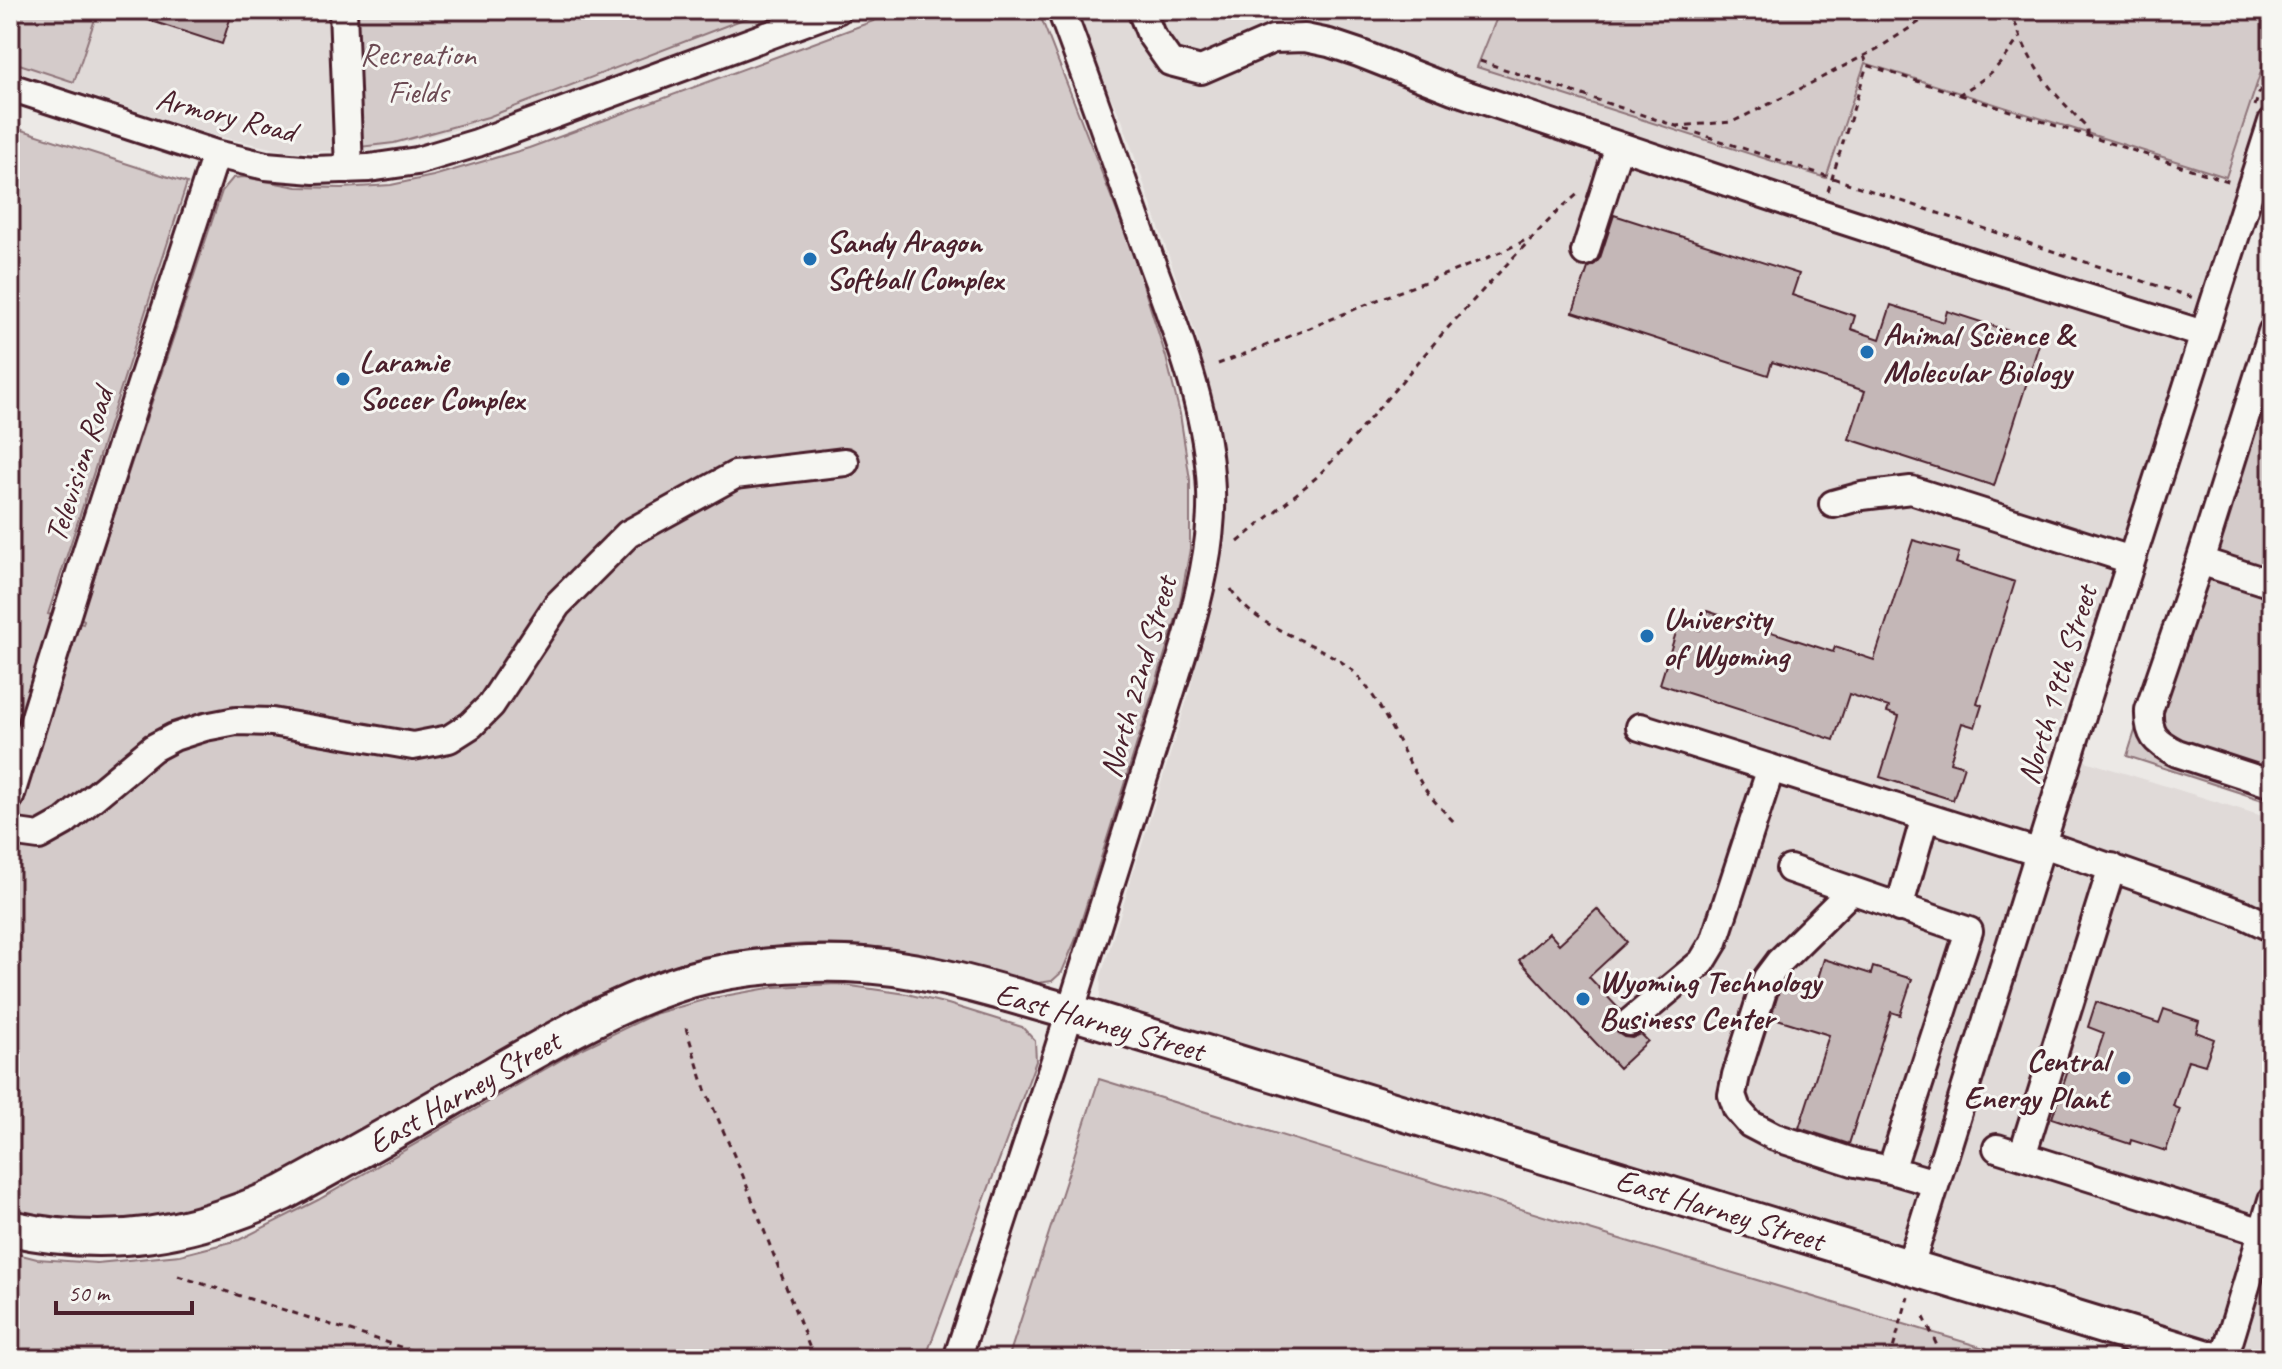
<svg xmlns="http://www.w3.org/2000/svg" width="2282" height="1369" viewBox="0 0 2282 1369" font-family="Caveat,sans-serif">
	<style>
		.built { fill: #e0dad8 }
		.green { fill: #d4cbca; stroke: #8f757a; stroke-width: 2 }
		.building { fill: #c4b7b7; stroke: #4a1f2b; stroke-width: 2 }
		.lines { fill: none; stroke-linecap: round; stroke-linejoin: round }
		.minor-casing { stroke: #4a1f2b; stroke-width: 32 }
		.major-casing { stroke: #4a1f2b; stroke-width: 40 }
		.path { stroke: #4a1f2b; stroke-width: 3; stroke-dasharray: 6 6; stroke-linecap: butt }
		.minor { stroke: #f6f6f2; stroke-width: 26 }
		.major { stroke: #f6f6f2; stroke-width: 34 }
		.poi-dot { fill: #1f6fb2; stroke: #f6f6f2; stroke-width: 3 }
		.labels { text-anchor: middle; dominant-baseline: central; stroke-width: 6; stroke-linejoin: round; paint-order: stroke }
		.park-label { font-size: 32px; fill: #6c4a53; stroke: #f6f6f2 }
		.street-label { font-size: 32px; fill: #4a1f2b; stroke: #f6f6f2 }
		.poi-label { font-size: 32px; font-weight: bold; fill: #4a1f2b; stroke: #f6f6f2; text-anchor: start }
	</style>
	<rect width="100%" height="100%" fill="#ece9e6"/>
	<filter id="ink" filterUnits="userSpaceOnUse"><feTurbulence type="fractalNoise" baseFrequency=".0125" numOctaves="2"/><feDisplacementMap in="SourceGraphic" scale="16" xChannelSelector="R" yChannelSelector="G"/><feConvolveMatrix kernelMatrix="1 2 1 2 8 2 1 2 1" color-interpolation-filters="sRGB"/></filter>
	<g filter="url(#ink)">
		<path class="built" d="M10 10H822L496 120 368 151H285L212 135 10 69Z
			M1068 10H2272V105L2050 750 2272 819V1359H2261L1120 1013 1100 998 1101 976 1188 697 1219 575 1225 508 1213 397 1196 335 1122 120Z"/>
		<path class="green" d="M10 10H98L74 82 10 61Z
			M355 10H767L488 117 394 143 360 147Z
			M903 10H1038L1132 250 1166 357 1180 414 1190 480V549L1179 609 1075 941 1062 972 1052 981 1038 983 900 950 855 945 805 944 749 949 684 962 641 977 584 1002 266 1185 209 1206 150 1222 94 1224 36 1217 10 1210V126L187 183 48 614 83 624 84 620 80 618 222 191 233 178 244 177 297 187 342 188 391 185 433 176 529 148Z
			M1500 10H2272V38L2226 177 1865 63 1826 178 1477 67Z
			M2272 301V803L2127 756Z
			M837 984 907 994 948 1004 1022 1027 1035 1041 1036 1061 925 1359H10V1252L37 1259 97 1263 180 1255 239 1240 318 1200 573 1053 654 1014 707 999 775 987Z
			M1099 1079 1563 1222 2021 1359H1008Z"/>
		<path class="building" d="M127 10H233L222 44 127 13Z
			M1614 215 1799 274 1792 295 1855 316 1851 329 1880 339 1891 305 1944 322 1947 311 2040 341 1994 486 1849 439 1865 391 1772 362 1768 375 1573 312 1588 268 1595 264 1600 258Z
			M1913 540 1959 553 1956 563 2015 582 1977 703 1982 705 1975 727 1962 723 1950 762 1964 766 1953 800 1880 777 1899 716 1887 712 1889 707 1849 694 1834 740 1660 684 1679 623 1700 630 1707 611 1833 652 1835 647 1874 660Z
			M1597 909 1627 942 1589 977 1620 1010 1615 1016 1614 1024 1618 1033 1624 1037 1632 1038 1641 1034 1648 1041 1619 1068 1519 960 1549 933 1559 944Z
			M1824 959 1871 974 1873 967 1912 979 1900 1015 1891 1012 1849 1144 1799 1128 1829 1035 1771 1017 1781 985 1786 979 1815 988Z
			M2096 1002 2159 1023 2164 1009 2199 1021 2196 1032 2214 1039 2205 1065 2188 1060 2173 1106 2180 1109 2166 1151 2131 1140 2130 1144 2052 1118 2072 1059 2093 1066 2104 1033 2088 1027Z"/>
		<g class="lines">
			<g class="minor-casing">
				<path id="minor" d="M343 10 349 169
					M1141 10 1151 35 1170 62 1201 70 1273 39 1305 38 1329 43 1359 53 1453 90 1802 207 1984 266 2203 334
					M10 87 216 154 266 166 314 170 369 168 417 161 477 143 837 10
					M1585 252 1619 146
					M2272 332 2200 561 2149 710C2148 735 2155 742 2177 753L2272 784
					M1833 504 1862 496 1911 490 2131 560
					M2200 561 2272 584
					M1640 727 2040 853
					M10 797 87 550 216 154
					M10 832 39 836 64 822 153 748 174 737 205 727 236 721 272 722 413 746 449 739 471 725 491 705 557 605 628 534 735 475 845 462
					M2043 844 2243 914 2272 928
					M1790 869 1969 931 1891 1170
					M1851 891 1779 962 1767 978 1736 1075 1732 1095 1737 1109 1750 1124 1775 1137 1856 1163 1891 1170 1935 1183
					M1899 908 1925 817
					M1630 1022 1702 962 1714 942 1771 768
					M1997 1148 2262 1232
					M2022 1156 2112 867
					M1909 1269 2095 674 2272 122
					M957 1359 1056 1057 1185 646C1199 596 1213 544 1211 491 1208 403 1172 321 1143 239 1116 163 1090 86 1061 10
					M2224 1359 2272 1200"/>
			</g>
			<g class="major-casing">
				<path id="major" d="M10 1228C108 1250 193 1235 283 1193 354 1155 424 1114 494 1074 557 1038 620 1001 690 980 739 966 795 963 846 964 923 966 998 992 1071 1012L2211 1359"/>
			</g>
			<path class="path" d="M2011 10C2028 65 2047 87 2087 127V136
				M1864 55 1867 65 2231 182
				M1480 61 2194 298
				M1958 95C1989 77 1999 68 2019 38
				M2255 106 2272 53
				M1675 126 1732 122 1794 92 1877 49 1938 10
				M1828 191 1867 65
				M1218 364C1266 346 1313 327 1360 307 1418 283 1475 266 1530 238
				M1238 542 1317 477 1349 443 1443 333 1509 262 1559 210 1580 192
				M1231 589C1257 634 1322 639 1357 675 1382 702 1400 749 1420 781 1429 797 1443 810 1455 823
				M686 1028 705 1089 743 1176 814 1359
				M178 1276 438 1359
				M1924 1317 1943 1359
				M1890 1359 1908 1297"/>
			<use href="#minor" class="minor"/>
			<use href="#major" class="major"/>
		</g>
	</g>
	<g class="poi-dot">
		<circle cx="810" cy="259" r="8"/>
		<circle cx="1867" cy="352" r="8"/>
		<circle cx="343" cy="379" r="8"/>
		<circle cx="1647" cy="636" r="8"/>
		<circle cx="1583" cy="999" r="8"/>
		<circle cx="2124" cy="1078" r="8"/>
	</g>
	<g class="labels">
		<g class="park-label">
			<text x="418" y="54">Recreation<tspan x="418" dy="37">Fields</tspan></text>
		</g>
		<g class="street-label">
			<text transform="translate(226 115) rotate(14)">Armory Road</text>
			<text transform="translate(79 465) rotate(-72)">Television Road</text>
			<text transform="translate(1138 677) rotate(-74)">North 22nd Street</text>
			<text transform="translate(2057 685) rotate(-73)">North 19th Street</text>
			<text transform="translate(1100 1022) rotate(16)">East Harney Street</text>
			<text transform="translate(464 1092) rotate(-30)">East Harney Street</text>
			<text transform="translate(1720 1210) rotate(17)">East Harney Street</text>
		</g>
		<g class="poi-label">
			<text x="826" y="241">Sandy Aragon<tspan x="826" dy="37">Softball Complex</tspan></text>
			<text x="1883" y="334">Animal Science &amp;<tspan x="1883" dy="37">Molecular Biology</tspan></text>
			<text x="359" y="361">Laramie<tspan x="359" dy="37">Soccer Complex</tspan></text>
			<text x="1663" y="618">University<tspan x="1663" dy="37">of Wyoming</tspan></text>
			<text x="1599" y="981">Wyoming Technology<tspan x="1599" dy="37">Business Center</tspan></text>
			<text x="2108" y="1060" text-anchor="end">Central<tspan x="2108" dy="37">Energy Plant</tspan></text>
		</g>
	</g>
	<rect width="2282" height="1369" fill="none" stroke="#f6f6f2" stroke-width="40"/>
	<rect x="20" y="20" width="2242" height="1329" fill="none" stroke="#4a1f2b" stroke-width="3" filter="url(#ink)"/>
	<path d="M56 1301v12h136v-12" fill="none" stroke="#4a1f2b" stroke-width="4"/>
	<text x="68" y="1301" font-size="24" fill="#4a1f2b" stroke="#f6f6f2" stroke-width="6" paint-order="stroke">50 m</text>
</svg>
